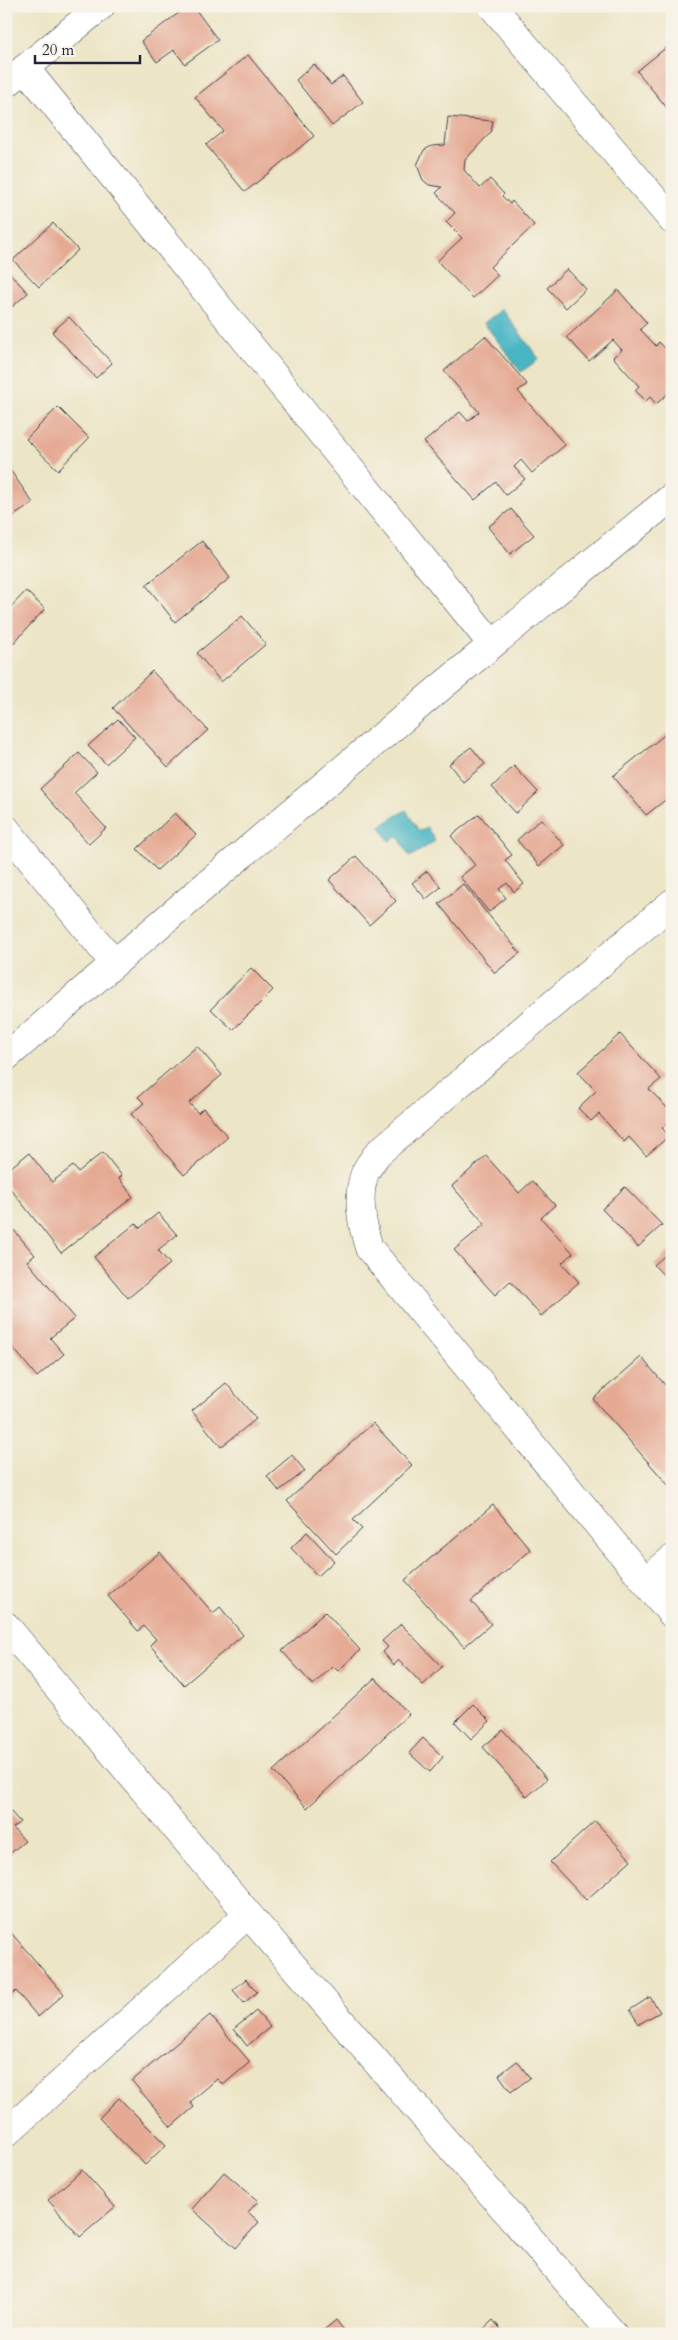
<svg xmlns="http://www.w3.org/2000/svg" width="678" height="2340" viewBox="0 0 678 2340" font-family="Cardo,serif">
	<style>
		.water { fill: #48b6c4; stroke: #356c80 }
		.building { fill: #e5aa94 }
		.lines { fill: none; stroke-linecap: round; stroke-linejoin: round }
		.minor-casing { stroke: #403f50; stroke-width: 29 }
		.minor { stroke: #fff; stroke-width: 28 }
	</style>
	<rect width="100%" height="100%" fill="#f7f3e8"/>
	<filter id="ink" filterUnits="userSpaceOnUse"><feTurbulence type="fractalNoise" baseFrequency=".02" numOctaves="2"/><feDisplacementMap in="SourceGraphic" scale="10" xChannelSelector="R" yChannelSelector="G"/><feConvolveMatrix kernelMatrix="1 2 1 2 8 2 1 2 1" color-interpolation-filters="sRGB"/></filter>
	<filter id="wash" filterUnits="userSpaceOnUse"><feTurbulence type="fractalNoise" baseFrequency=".0096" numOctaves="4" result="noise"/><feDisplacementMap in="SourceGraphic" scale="20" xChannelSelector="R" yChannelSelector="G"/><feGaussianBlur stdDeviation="1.12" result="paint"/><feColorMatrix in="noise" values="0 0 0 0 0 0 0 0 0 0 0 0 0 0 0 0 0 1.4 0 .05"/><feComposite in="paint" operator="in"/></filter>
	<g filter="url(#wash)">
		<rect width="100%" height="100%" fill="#ece5c6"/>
		<path class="water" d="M502 309 539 359 521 372 484 323Z
			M406 810 419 831 427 827 435 841 410 857 398 836 389 841 380 826Z"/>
		<g id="blocks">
			<path class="building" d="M188 6H193L218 40 185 64 174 50 157 62 141 41Z
				M672 43V114L637 71Z
				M248 55 314 136 245 192 206 145 223 131 195 97Z
				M314 64 331 85 343 76 363 102 332 126 296 80Z
				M448 117 493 121 491 132 465 160 464 170 480 188 490 179 504 194 502 196 510 204 512 201 534 225 490 267 498 275 473 298 437 261 462 238 446 222 455 213 436 193 442 187 429 185 423 180 417 165 424 150 432 146 445 145Z
				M53 223 78 250 39 287 13 260Z
				M6 269 28 293 6 312Z
				M567 269 586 289 566 308 547 288Z
				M618 290 647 323 640 329 656 346 659 342 672 355V390L656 404 650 397 646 401 635 390 639 386 613 357 622 350 613 340 589 361 567 337Z
				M69 317 112 363 96 378 52 332Z
				M485 336 527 384 518 391 565 445 532 473 521 460 514 467 525 479 506 495 496 482 475 500 424 442 460 412 468 421 479 412 444 371Z
				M58 407 89 438 58 470 26 439Z
				M6 464 33 503 6 521Z
				M511 509 534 535 510 554 488 527Z
				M202 541 230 578 175 622 146 585Z
				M26 591 45 609 6 651V612Z
				M242 616 266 644 221 682 197 653Z
				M152 671 208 730 168 767 113 708Z
				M118 719 135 737 106 764 88 746Z
				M672 729V795L646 815 613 776Z
				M471 747 485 764 463 782 449 764Z
				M79 753 97 772 74 793 106 828 89 844 40 789Z
				M514 766 538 792 516 813 492 787Z
				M175 813 196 835 157 870 137 849Z
				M479 814 512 855 505 860 524 884 514 892 507 883 499 889 506 898 489 912 460 877 475 865 451 836Z
				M541 819 564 845 539 866 517 840Z
				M356 856 396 901 369 925 329 880Z
				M427 871 441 887 426 899 412 883Z
				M463 884 520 953 495 973 439 904Z
				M251 968 273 990 233 1030 211 1009Z
				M620 1034 661 1079 649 1089 672 1113V1119L662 1128 669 1136 646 1156 629 1137 624 1142 599 1114 591 1121 578 1108 596 1091 578 1072Z
				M197 1046 222 1075 189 1103 198 1113 203 1108 228 1137 184 1175 131 1114 144 1103 138 1097Z
				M103 1152 122 1176 119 1178 133 1197 61 1253 6 1183V1171L29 1153 52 1182 73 1166 78 1172Z
				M486 1156 519 1193 532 1181 555 1205 541 1218 573 1253 562 1263 579 1282 541 1316 510 1281 495 1295 454 1250 485 1224 452 1186Z
				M625 1187 662 1225 638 1247 602 1209Z
				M158 1213 177 1235 158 1250 170 1264 128 1298 94 1257 136 1223 140 1228Z
				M12 1228 35 1255 27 1261 75 1318 50 1338 64 1354 37 1377 6 1339V1232Z
				M672 1249V1284L654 1265Z
				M641 1357 672 1393V1484L669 1486 593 1399Z
				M226 1383 256 1419 221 1447 192 1411Z
				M373 1423 412 1465 353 1520 362 1529 336 1554 287 1501Z
				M292 1455 305 1471 279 1491 267 1476Z
				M493 1505 531 1550 471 1601 491 1624 464 1647 405 1580Z
				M307 1532 334 1561 318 1576 291 1548Z
				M160 1552 213 1613 220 1607 243 1635 184 1685 150 1645 156 1639 144 1626 138 1631 108 1596Z
				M325 1612 360 1650 338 1671 333 1666 313 1685 282 1651Z
				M401 1624 442 1667 423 1685 399 1660 394 1665 383 1652 388 1647 382 1641Z
				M375 1678 409 1714 307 1808 273 1771Z
				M473 1704 490 1721 471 1739 455 1722Z
				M503 1730 547 1779 527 1797 483 1747Z
				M423 1738 443 1757 430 1772 409 1753Z
				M9 1810 20 1822 13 1828 25 1841 6 1857V1812Z
				M595 1821 631 1860 586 1900 550 1862Z
				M6 1927 64 1994 38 2017 16 1991 6 2000Z
				M246 1979 257 1992 244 2003 233 1990Z
				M650 1997 660 2012 639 2024 630 2010Z
				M256 2011 270 2027 247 2046 234 2029Z
				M210 2015 250 2062 223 2085 217 2079 190 2102 194 2107 171 2127 132 2081Z
				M517 2061 530 2078 511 2092 499 2075Z
				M119 2098 166 2145 145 2165 99 2118Z
				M82 2170 115 2207 80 2237 48 2200Z
				M224 2172 258 2201 248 2212 259 2222 236 2248 192 2209Z
				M336 2320 347 2334H319Z
				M493 2320 505 2334H478Z"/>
		</g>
	</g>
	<g filter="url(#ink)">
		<use href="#blocks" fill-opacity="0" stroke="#403f50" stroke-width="1"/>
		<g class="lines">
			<g class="minor-casing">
				<path id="minor" d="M492 6 672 220
					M25 68 492 644
					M6 84 101 6
					M6 829 114 963
					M672 903 378 1153C374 1159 368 1166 365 1173 356 1197 362 1225 369 1248L672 1614
					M6 1057C225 867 447 680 672 497
					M646 1581 672 1559
					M6 1626 248 1914 613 2334
					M6 2133 248 1914"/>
			</g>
			<use href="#minor" class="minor"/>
		</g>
	</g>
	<rect width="678" height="2340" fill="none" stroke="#f7f3e8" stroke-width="25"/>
	<path d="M35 55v8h105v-8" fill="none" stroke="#22223b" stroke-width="2.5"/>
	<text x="42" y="55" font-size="15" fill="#22223b" stroke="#f7f3e8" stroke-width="4" paint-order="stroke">20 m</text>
</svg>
